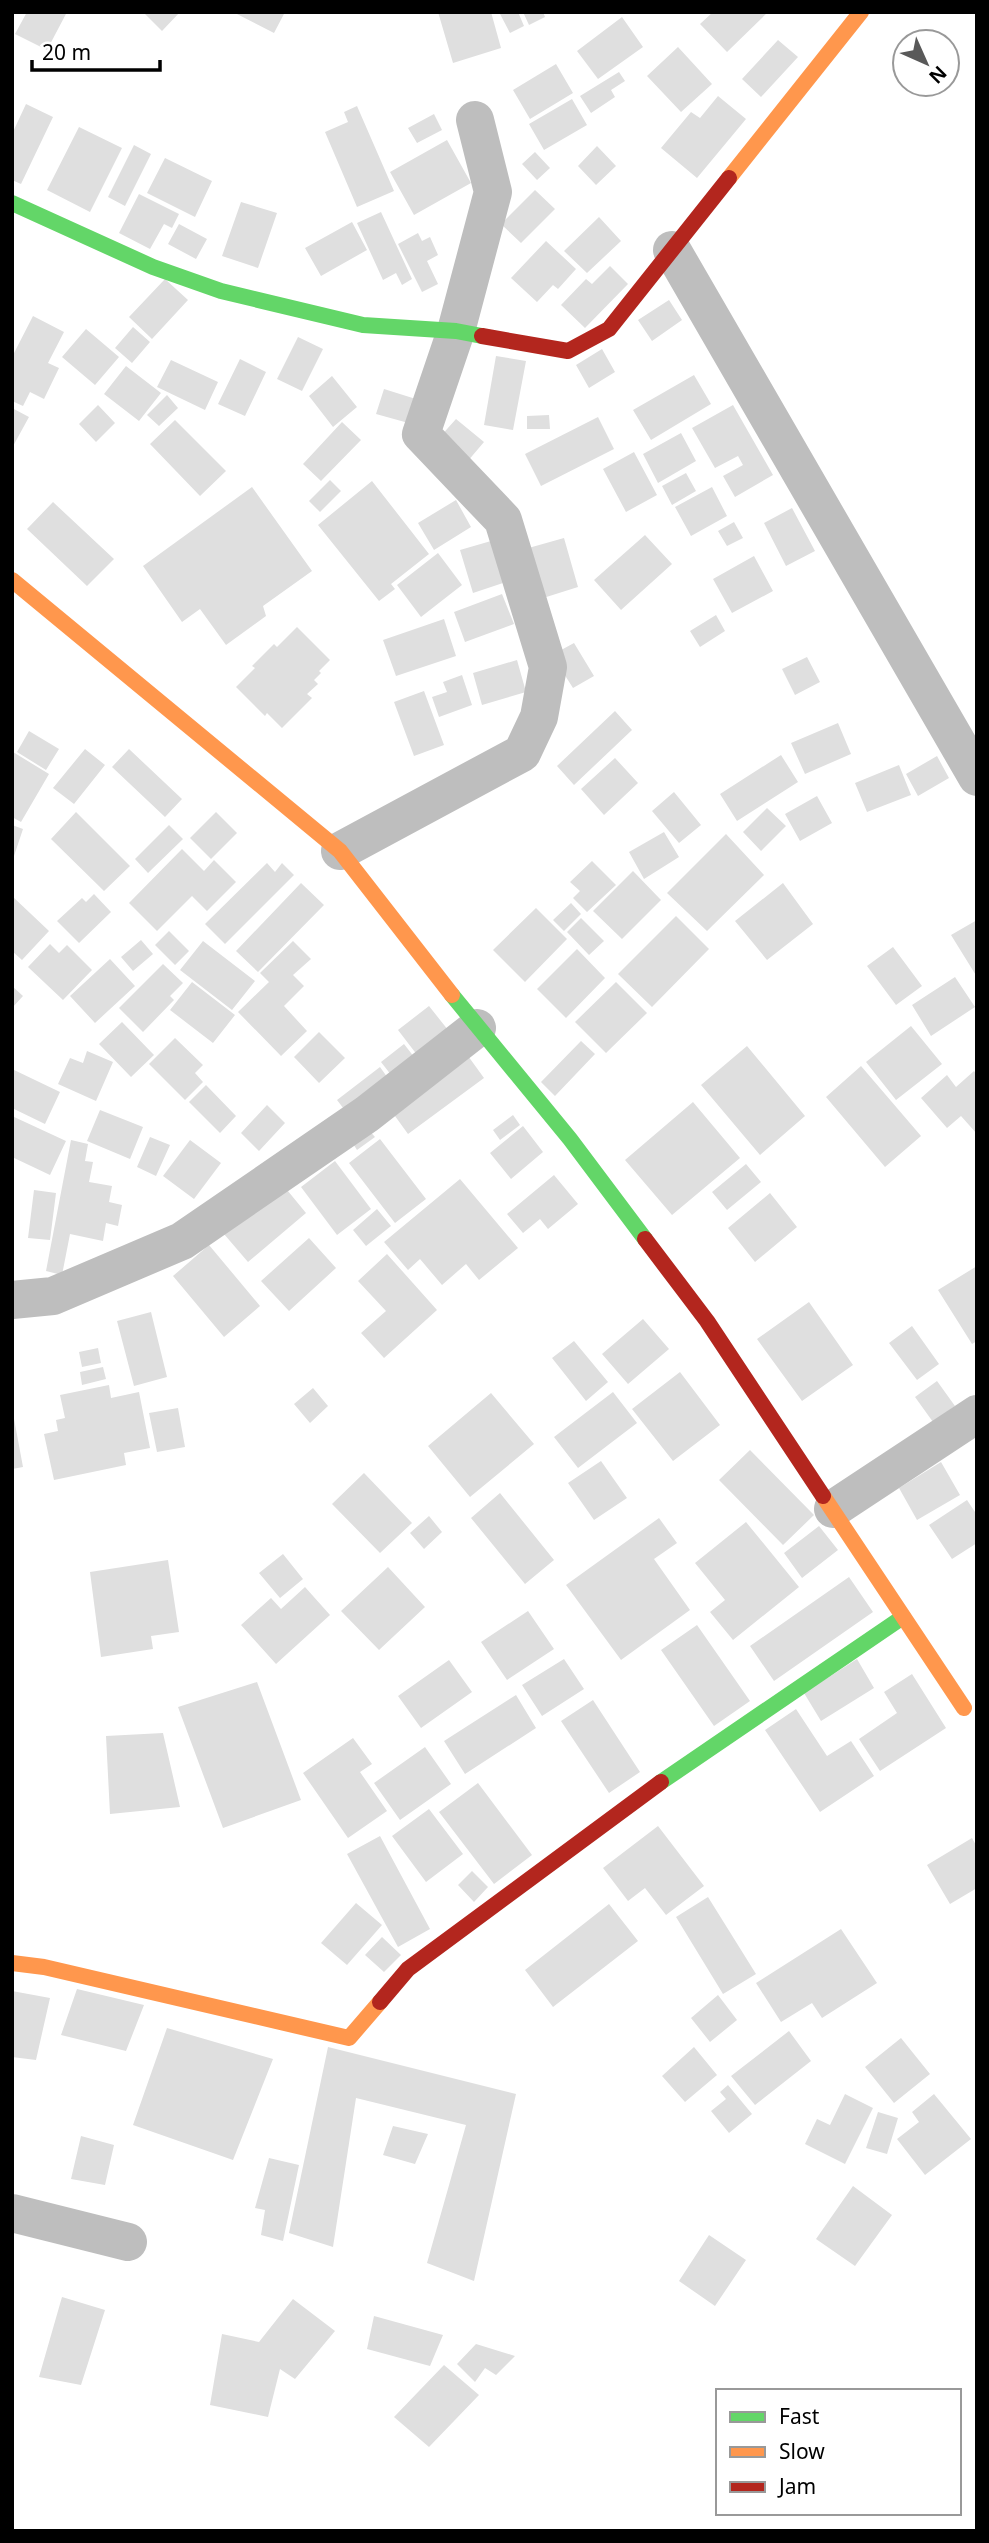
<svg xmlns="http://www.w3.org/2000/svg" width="989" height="2543" viewBox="0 0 989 2543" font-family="'Noto Sans',sans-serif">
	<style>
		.building { fill: #dfdfdf }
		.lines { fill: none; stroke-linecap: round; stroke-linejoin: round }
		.street { stroke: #bebebe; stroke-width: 38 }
		.fast { stroke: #63d668; stroke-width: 16 }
		.slow { stroke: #ff974d; stroke-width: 16 }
		.jam { stroke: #b3261e; stroke-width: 16 }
	</style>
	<rect width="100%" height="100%" fill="#fff"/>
	<path class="building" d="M27 12H67L47 50 15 34Z
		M143 12H180L162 31Z
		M233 12H285L274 33Z
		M438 12H491L501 48 453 63Z
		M499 12H518L524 26 510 33Z
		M523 12H543L545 17 529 25Z
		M713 12H768L727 52 700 24Z
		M622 17 643 47 598 79 577 51Z
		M778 40 798 57 761 97 742 79Z
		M678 47 712 84 681 112 647 76Z
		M556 64 573 93 530 119 513 90Z
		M619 72 625 81 611 90 615 97 591 113 580 96Z
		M718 96 746 119 697 178 661 148 691 112 700 118Z
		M572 99 587 125 544 150 529 124Z
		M26 104 53 117 21 184 12 180V134Z
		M357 106 394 191 357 207 325 132 348 122 344 112Z
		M434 114 442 130 417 143 408 128Z
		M79 127 122 148 90 212 47 190Z
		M447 140 471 183 414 215 390 172Z
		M134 145 151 154 125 206 108 197Z
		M597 146 616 166 596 185 578 166Z
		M535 152 550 168 537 180 522 164Z
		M165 158 212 181 195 217 147 193Z
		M535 190 555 209 521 243 501 224Z
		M139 194 179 214 172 228 164 224 150 249 119 233Z
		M241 202 277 213 258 268 222 256Z
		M381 212 412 279 402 285 396 273 383 280 357 223Z
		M599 217 621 241 587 273 564 251Z
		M352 222 367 250 321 276 305 248Z
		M179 224 207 239 196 259 168 244Z
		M418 233 422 241 430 237 438 255 427 261 438 284 422 292 398 244Z
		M546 241 576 269 558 289 553 285 537 302 511 278Z
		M610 266 628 284 585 328 561 305 586 279 592 284Z
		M165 279 188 300 152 339 129 317Z
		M669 300 682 320 652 341 638 320Z
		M33 316 64 332 48 363 59 368 44 399 30 392 23 406 12 401V357Z
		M133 327 150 342 132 363 115 348Z
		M86 329 119 357 95 385 62 357Z
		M298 337 323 349 302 391 277 379Z
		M602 349 615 372 589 388 576 365Z
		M496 356 526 361 513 430 484 425Z
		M240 359 266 372 245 416 218 404Z
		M171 360 218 382 205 410 157 387Z
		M126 366 161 393 139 421 104 394Z
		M694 375 711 404 651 440 633 410Z
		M332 376 357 407 333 427 309 396Z
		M384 389 419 400 412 424 376 414Z
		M167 395 178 408 159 426 147 415Z
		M98 405 115 423 96 442 79 424Z
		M733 405 773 475 735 497 723 476 743 465 738 456 715 468 692 428Z
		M12 408 29 417 12 448Z
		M549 415 550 429H527V416Z
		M598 417 614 449 541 486 525 454Z
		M456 419 484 442 467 462 439 438Z
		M175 420 226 471 200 496 150 444Z
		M342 422 361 440 321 481 303 464Z
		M681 433 696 461 658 483 643 454Z
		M634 452 657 495 626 512 603 469Z
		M686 473 696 491 672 505 662 486Z
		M330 480 341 491 320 512 309 501Z
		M372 481 429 554 391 584 395 589 379 601 318 525Z
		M252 487 312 571 263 606 266 616 226 645 200 609 182 622 143 566Z
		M712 487 727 516 691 536 675 507Z
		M456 500 471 527 434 550 418 523Z
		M53 502 114 559 87 586 27 529Z
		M792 508 815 551 786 566 764 523Z
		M734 522 743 538 727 546 718 531Z
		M645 535 672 564 621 610 594 580Z
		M564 538 578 587 540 599 525 549Z
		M491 541 503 583 473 593 460 550Z
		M438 553 462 585 421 617 397 585Z
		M754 556 773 591 732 613 713 579Z
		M502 594 514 624 465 642 454 612Z
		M716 615 725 631 700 647 690 631Z
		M444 619 456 656 396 676 383 640Z
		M297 627 330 660 319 671 321 673 314 680 318 684 307 694 312 698 282 728 267 713 265 716 236 687 255 668 252 666 274 644 277 647Z
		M574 643 594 676 573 688 552 655Z
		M807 657 820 682 795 695 782 669Z
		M517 660 526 692 482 705 473 673Z
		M462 675 472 705 439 717 432 697 447 692 443 682Z
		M424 691 444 745 414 756 394 702Z
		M615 711 632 730 574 785 557 766Z
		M838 723 851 754 805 774 791 743Z
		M29 731 59 749 46 770 17 752Z
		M85 749 105 765 74 804 53 788Z
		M129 749 182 799 165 817 112 767Z
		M13 752 49 774 21 822 12 817Z
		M781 755 798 782 737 821 720 794Z
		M937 756 949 778 918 796 906 774Z
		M615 758 638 783 604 815 581 789Z
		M899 765 911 795 867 812 855 783Z
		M674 792 701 825 679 843 652 811Z
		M817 796 832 823 800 841 785 814Z
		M767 808 786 826 761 851 743 832Z
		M76 812 130 866 104 891 51 839Z
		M216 812 237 833 211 859 190 838Z
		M12 825 23 829 13 859H12Z
		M169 825 183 839 148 873 135 859Z
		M664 832 679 857 644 879 629 852Z
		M726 834 764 875 707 931 667 893Z
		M182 849 204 871 214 860 236 882 207 911 192 896 157 931 129 903Z
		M592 861 616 885 587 912 573 898 580 891 570 882Z
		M267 863 275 872 282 863 294 875 225 944 205 924Z
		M633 871 661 900 622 939 593 911Z
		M301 883 324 905 258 972 236 951Z
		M783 883 813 924 767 960 735 921Z
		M94 894 111 912 79 943 57 921 82 898 86 902Z
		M12 896 49 931 22 960 12 951Z
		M571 903 581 914 564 931 553 920Z
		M536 908 567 939 525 982 493 950Z
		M676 916 709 949 652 1007 618 974Z
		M581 918 604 941 589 955 567 932Z
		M977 920V977L951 935Z
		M169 931 189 951 175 965 155 945Z
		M141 940 153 954 133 971 121 957Z
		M203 941 255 981 232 1010 180 970Z
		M293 941 311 959 293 975 304 986 284 1006 307 1031 281 1056 238 1012 269 982 260 973Z
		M50 944 59 953 67 945 92 970 63 1000 28 967Z
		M893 947 922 986 896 1005 867 966Z
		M577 949 605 978 566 1018 537 989Z
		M110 959 135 986 95 1023 70 996Z
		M163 964 183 983 170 996 174 1000 143 1032 119 1008Z
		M955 977 975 1007 931 1036 912 1005Z
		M192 982 235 1015 213 1043 170 1010Z
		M616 982 647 1013 606 1053 575 1022Z
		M12 986 23 996 12 1008Z
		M429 1006 452 1035 421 1060 398 1030Z
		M122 1022 154 1055 131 1077 99 1044Z
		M911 1026 942 1064 896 1100 866 1062Z
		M319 1032 345 1058 319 1083 294 1057Z
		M175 1038 203 1065 195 1073 203 1082 185 1100 149 1064Z
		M581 1041 595 1054 555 1096 541 1082Z
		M404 1044 418 1062 395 1080 381 1062Z
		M747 1046 805 1116 760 1155 701 1085Z
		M463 1049 484 1078 408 1134 387 1105Z
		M87 1051 113 1062 96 1101 58 1084 70 1058 83 1063Z
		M861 1066 921 1136 885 1167 826 1097Z
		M380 1067 390 1081 347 1113 337 1100Z
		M12 1069 60 1092 45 1124 12 1108Z
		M974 1071 977 1075V1134L961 1116 947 1128 921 1098 947 1075 956 1087Z
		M206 1085 236 1116 220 1133 189 1102Z
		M693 1102 740 1158 672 1215 625 1160Z
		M267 1105 285 1123 259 1151 241 1133Z
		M100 1110 143 1127 130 1159 87 1141Z
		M513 1115 520 1125 500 1140 493 1130Z
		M12 1116 66 1141 50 1175 12 1157Z
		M523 1126 543 1152 511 1179 490 1153Z
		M368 1129 375 1137 357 1150 352 1142Z
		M150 1137 170 1145 156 1176 137 1167Z
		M380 1139 426 1199 395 1223 349 1163Z
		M71 1140 88 1144 85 1161 93 1162 89 1182 112 1186 109 1202 122 1205 118 1226 106 1223 103 1241 70 1234 62 1275 46 1271Z
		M190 1140 221 1163 194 1199 163 1176Z
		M335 1161 371 1209 337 1235 301 1187Z
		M746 1164 761 1182 727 1210 712 1192Z
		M554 1175 578 1204 548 1229 540 1219 523 1233 507 1214Z
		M460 1179 518 1248 479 1280 466 1264 442 1285 420 1259 408 1270 384 1242Z
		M283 1185 306 1213 248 1262 224 1234Z
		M34 1190 56 1193 50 1240 28 1238Z
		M770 1193 797 1227 755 1262 728 1228Z
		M377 1209 391 1226 366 1246 353 1230Z
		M309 1238 336 1268 289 1311 261 1281Z
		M209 1245 260 1306 224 1337 173 1276Z
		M387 1254 437 1310 384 1358 361 1333 386 1311 358 1281Z
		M977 1266V1341L972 1344 938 1290Z
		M809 1302 853 1365 802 1401 757 1339Z
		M151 1312 167 1377 134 1386 117 1321Z
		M643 1319 669 1349 628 1384 602 1354Z
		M912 1326 939 1364 917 1380 889 1343Z
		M574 1341 608 1382 586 1401 552 1358Z
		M98 1348 101 1363 82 1367 79 1352Z
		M103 1367 106 1379 82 1385 80 1372Z
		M680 1372 720 1425 673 1461 632 1409Z
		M937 1381 955 1406 933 1422 915 1397Z
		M109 1385 111 1398 139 1392 150 1448 124 1453 126 1465 54 1480 44 1434 58 1431 56 1420 65 1418 60 1395Z
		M313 1388 328 1406 310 1423 294 1404Z
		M613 1392 637 1423 578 1468 554 1437Z
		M491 1393 534 1444 470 1497 428 1446Z
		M12 1408 23 1467 12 1469Z
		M178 1408 185 1447 157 1452 149 1413Z
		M750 1450 814 1515 783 1545 719 1480Z
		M601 1461 627 1498 594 1520 568 1483Z
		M941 1462 960 1495 917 1520 899 1488Z
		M364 1473 412 1523 380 1553 332 1504Z
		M500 1493 554 1560 525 1584 471 1518Z
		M967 1500 977 1515V1543L952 1559 929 1525Z
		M429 1516 442 1532 424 1549 410 1533Z
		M659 1518 677 1543 654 1559 690 1610 621 1660 566 1585Z
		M746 1522 799 1587 733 1640 710 1612 725 1600 695 1563Z
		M819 1526 838 1550 802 1578 784 1553Z
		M283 1554 303 1579 280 1598 259 1573Z
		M168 1560 179 1632 151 1636 153 1649 101 1657 90 1572Z
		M388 1567 425 1607 379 1650 341 1611Z
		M849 1577 873 1612 774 1681 750 1646Z
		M305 1587 330 1615 276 1664 241 1625 271 1598 281 1609Z
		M528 1611 554 1649 507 1680 481 1642Z
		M697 1625 750 1701 714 1726 661 1650Z
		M564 1659 584 1689 542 1716 522 1685Z
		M857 1659 874 1688 821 1721 804 1693Z
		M449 1660 472 1692 421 1728 398 1696Z
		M912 1674 946 1728 880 1771 859 1739 897 1713 884 1692Z
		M257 1682 301 1800 223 1828 178 1707Z
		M516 1695 536 1728 465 1774 444 1741Z
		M593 1700 640 1772 609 1793 561 1721Z
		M796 1709 827 1756 851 1741 874 1776 820 1812 765 1730Z
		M163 1733 180 1807 110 1814 106 1736Z
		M353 1738 372 1764 360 1772 387 1811 348 1838 303 1773Z
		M425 1747 451 1784 400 1820 374 1783Z
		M478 1783 532 1855 494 1884 439 1812Z
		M429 1809 463 1854 426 1882 392 1836Z
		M658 1826 704 1886 666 1915 645 1888 628 1901 603 1868Z
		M380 1836 430 1929 398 1947 347 1854Z
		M972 1838 977 1847V1888L950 1904 927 1865Z
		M472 1871 488 1887 474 1902 458 1885Z
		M708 1897 756 1974 723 1994 676 1917Z
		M356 1903 382 1925 347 1965 321 1943Z
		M609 1904 638 1941 553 2007 525 1970Z
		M841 1929 877 1983 822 2018 812 2003 781 2022 756 1983Z
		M382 1937 401 1955 384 1972 365 1955Z
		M77 1989 144 2005 126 2051 61 2035Z
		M12 1991 50 1998 36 2060 12 2057Z
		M718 1995 737 2020 710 2042 691 2018Z
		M167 2028 273 2059 233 2160 133 2125Z
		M789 2031 811 2061 755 2105 731 2076Z
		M901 2038 930 2074 894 2103 865 2067Z
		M328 2047 516 2094 474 2281 427 2263 466 2125 356 2098 333 2247 289 2233Z
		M694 2047 717 2075 685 2102 662 2076Z
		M728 2085 752 2114 729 2133 711 2111 726 2099 720 2092Z
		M845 2094 873 2108 845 2164 805 2144 817 2119 830 2125Z
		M934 2094 971 2139 925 2175 897 2139 919 2122 912 2112Z
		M878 2112 898 2118 887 2154 866 2148Z
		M393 2126 428 2134 415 2164 383 2155Z
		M81 2136 114 2145 105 2185 71 2179Z
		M269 2158 299 2165 283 2241 261 2235 265 2210 255 2208Z
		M853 2186 892 2215 855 2266 816 2239Z
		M709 2235 746 2260 715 2306 679 2281Z
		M62 2297 105 2310 81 2385 39 2377Z
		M293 2299 335 2331 295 2379 280 2369 268 2417 210 2405 222 2334 259 2342Z
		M374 2316 443 2335 430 2366 367 2349Z
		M476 2344 515 2356 496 2375 485 2368 475 2382 457 2364Z
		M444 2365 479 2395 429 2447 394 2417Z"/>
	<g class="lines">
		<path class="street" d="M672 250 977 777
			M340 851 522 753 539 717 548 667 503 520 421 434 456 331 493 192 475 120
			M12 1300 53 1296 182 1241 367 1114 477 1028
			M833 1509 977 1414
			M12 2213 128 2242"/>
		<path class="fast" d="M12 203 153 267 221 291 363 325 456 331 482 336
			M452 995 570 1139 645 1239
			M661 1782 903 1617"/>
		<path class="slow" d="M729 178 861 12
			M12 580 340 851 452 995
			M823 1496 964 1708
			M12 1963 44 1967 349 2038 380 2002"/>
		<path class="jam" d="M482 336 568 351 609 329 729 178
			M645 1239 707 1321 823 1496
			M380 2002 408 1969 661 1782"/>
	</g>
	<rect width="989" height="2543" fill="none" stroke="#000000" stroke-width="28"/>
	<rect x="716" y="2389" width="245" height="126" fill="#ffffff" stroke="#999999" stroke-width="2"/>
	<rect x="730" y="2412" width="35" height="10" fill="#63d668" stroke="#999999" stroke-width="2"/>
	<text x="779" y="2424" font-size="21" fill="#000000">Fast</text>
	<rect x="730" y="2447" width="35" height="10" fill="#ff974d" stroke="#999999" stroke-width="2"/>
	<text x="779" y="2459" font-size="21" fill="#000000">Slow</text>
	<rect x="730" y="2482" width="35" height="10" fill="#b3261e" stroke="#999999" stroke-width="2"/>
	<text x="779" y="2494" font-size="21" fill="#000000">Jam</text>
	<g transform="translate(926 63) rotate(135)"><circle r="33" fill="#ffffff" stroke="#999999" stroke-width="2"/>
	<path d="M0-5L12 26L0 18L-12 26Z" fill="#595959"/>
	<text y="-10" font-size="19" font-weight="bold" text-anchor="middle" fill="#000000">N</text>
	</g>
	<path d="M32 60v10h128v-10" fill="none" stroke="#000000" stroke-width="3.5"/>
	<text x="42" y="60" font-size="21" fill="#000000" stroke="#ffffff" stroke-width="5" paint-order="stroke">20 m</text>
</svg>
